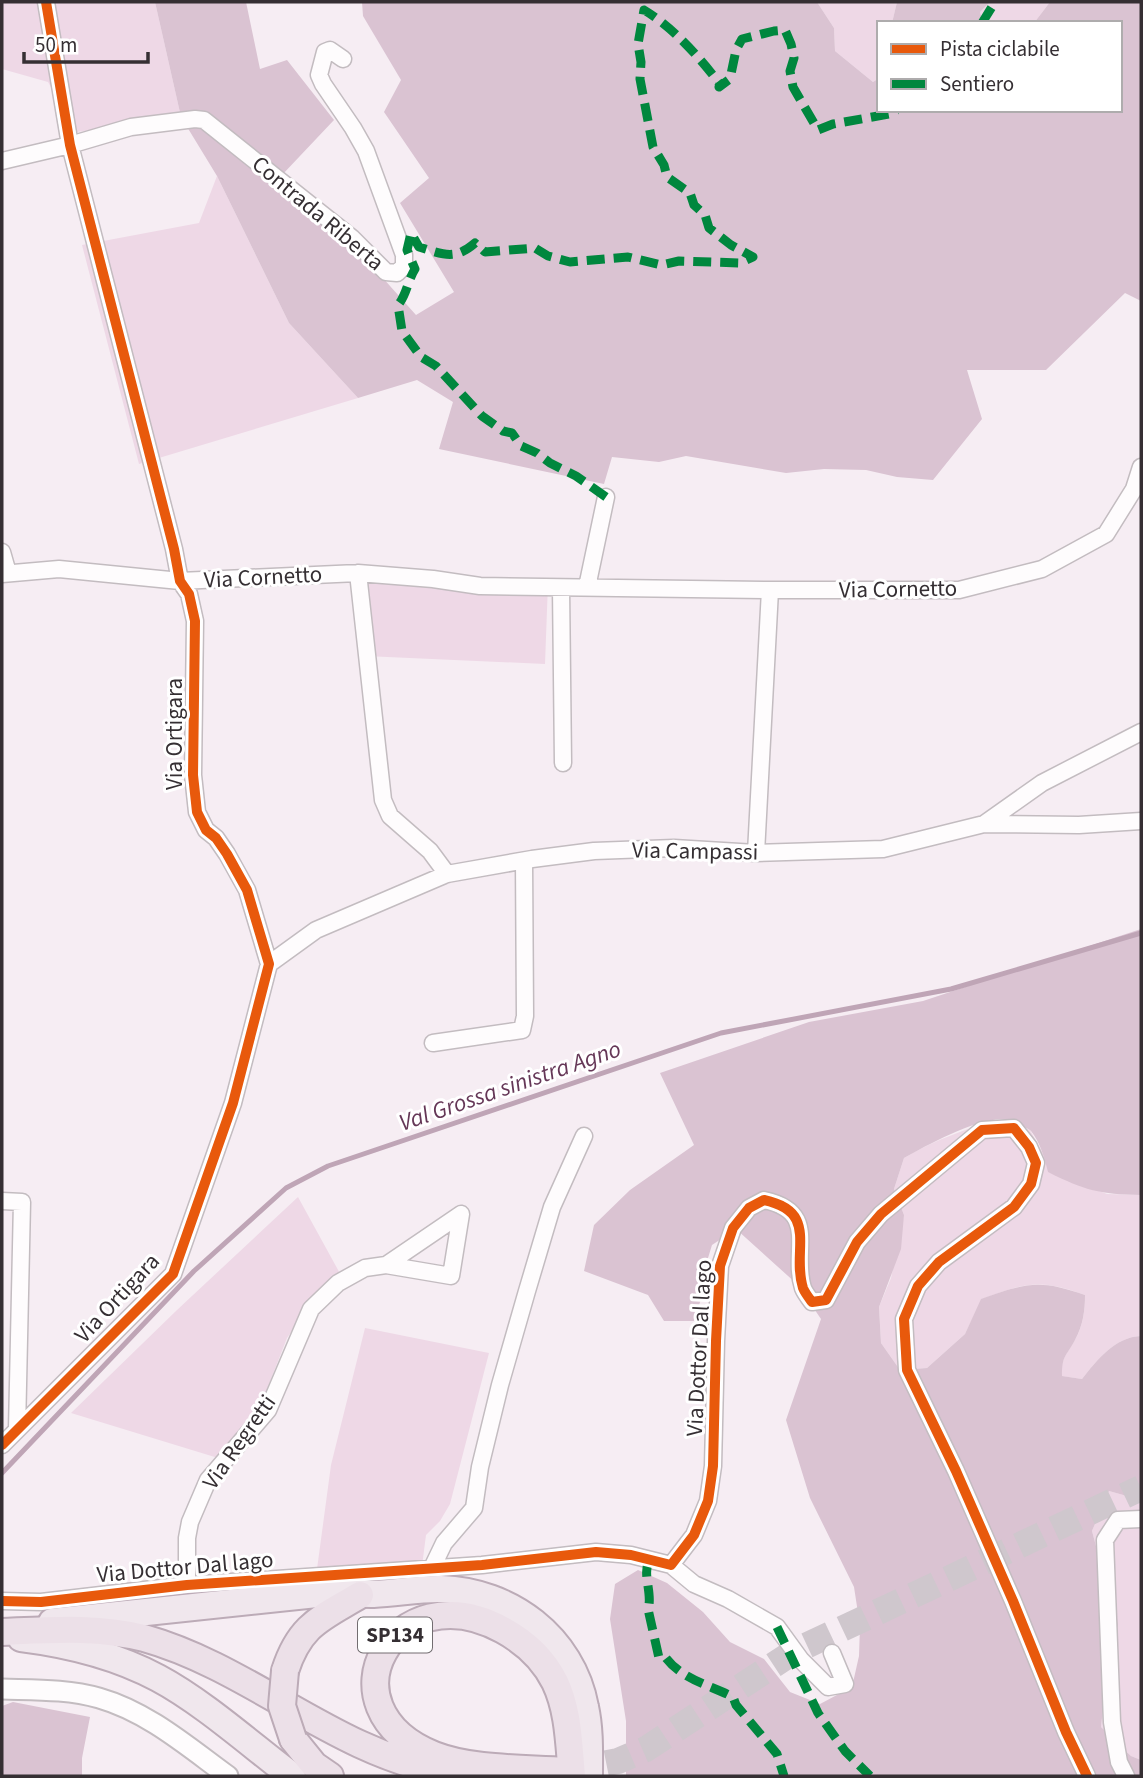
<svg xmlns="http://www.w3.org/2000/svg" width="1143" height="1778" viewBox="0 0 1143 1778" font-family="'Source Sans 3',sans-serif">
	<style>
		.green { fill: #eed8e6 }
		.forest { fill: #dac3d2 }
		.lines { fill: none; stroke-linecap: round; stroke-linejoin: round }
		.stream { stroke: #bfa5b6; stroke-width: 5 }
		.trunk-tunnel { stroke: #cfc7cd; stroke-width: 26; stroke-dasharray: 26 13; stroke-linecap: butt }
		.minor-casing { stroke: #c3bcc0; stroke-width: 19 }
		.tertiary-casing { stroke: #c3bcc0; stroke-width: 23 }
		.primary-casing { stroke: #bcabb7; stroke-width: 30 }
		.trunk-casing { stroke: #bcabb7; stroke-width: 30 }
		.minor { stroke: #fefcfd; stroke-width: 16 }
		.tertiary { stroke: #fefcfd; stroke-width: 19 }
		.primary { stroke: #f0e7ed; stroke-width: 26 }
		.trunk { stroke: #ece0e8; stroke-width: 26 }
		.trunk-bridge-casing { stroke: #bcabb7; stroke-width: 30; stroke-linecap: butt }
		.trunk-bridge { stroke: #ece0e8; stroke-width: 26 }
		.quiet { stroke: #00873e; stroke-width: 9; stroke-dasharray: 18 9; stroke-linecap: butt }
		.cycleway-casing { stroke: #fff; stroke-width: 15 }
		.cycleway { stroke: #e8590c; stroke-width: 10 }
		.labels { text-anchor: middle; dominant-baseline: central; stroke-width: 6; stroke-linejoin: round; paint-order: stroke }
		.shield { fill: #fff; stroke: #726d70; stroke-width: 2 }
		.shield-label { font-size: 21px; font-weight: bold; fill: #352f33 }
		.street-label { font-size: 23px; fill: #352f33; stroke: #fff }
		.water-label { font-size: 24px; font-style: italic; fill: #653757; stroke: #fff }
	</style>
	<rect width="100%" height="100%" fill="#f6edf3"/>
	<path class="green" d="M2 2H155L181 117 77 132 48 82 2 69Z
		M817 2H897L892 23H879V78L873 82 835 51 834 28Z
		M990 2H1050L1034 23H983L980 12Z
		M217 176 289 323 358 398 139 464 82 245 199 223Z
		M353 575 548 583 545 664 365 656Z
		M1002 1119 1030 1130 1043 1153 1049 1172 1107 1194 1141 1195V1336C1115 1337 1097 1360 1082 1379L1061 1376C1062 1357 1066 1355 1075 1340 1083 1326 1085 1311 1085 1295 1039 1278 1026 1283 982 1299L965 1334 927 1368 900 1370 881 1343 879 1307 891 1278 904 1215 894 1189 904 1158C935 1140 967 1128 1002 1119Z
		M298 1197 343 1279 307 1309 287 1338 264 1397 218 1458 71 1413 177 1310Z
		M365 1328 489 1353 450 1504 440 1521 426 1535 421 1574 315 1584 331 1465Z
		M1109 1491 1141 1500V1760L1131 1756 1101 1727 1105 1691 1100 1561 1092 1531Z"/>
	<path class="forest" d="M155 2H246L260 69 287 60 334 120 282 175 373 267 416 315 454 292 400 203 429 178 384 112 401 80 363 16 362 2H817L834 28 835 51 873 82 879 78V110H1120V23H1034L1050 2H1141V301L1125 293 1046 370H967L982 419 933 480 897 477 866 470 824 469 786 473 686 456 659 462 612 457 604 484 439 449 453 402 417 380 358 398 289 323 217 176 181 117Z
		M897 2H990L980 12 983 23H892Z
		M1141 929V1195C1099 1194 1086 1191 1048 1172 1045 1159 1040 1142 1031 1131 1026 1127 1007 1119 1001 1119 974 1120 927 1145 904 1158L894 1189 904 1215 901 1249 879 1307 881 1343 900 1370 927 1368 965 1334 981 1299C1026 1283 1039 1279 1085 1295 1085 1311 1083 1325 1075 1340 1066 1357 1062 1355 1062 1376L1082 1379C1097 1360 1115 1337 1141 1336V1500L1109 1491 1092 1531 1100 1561 1113 1594 1118 1625 1105 1691 1101 1727 1131 1756 1141 1760V1776H626V1721L610 1619 615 1584 638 1570 667 1583 703 1612 730 1642 764 1659 790 1692 820 1704 852 1687 859 1656 860 1626 854 1587 810 1498 786 1420 821 1319 798 1285 736 1229 712 1245 700 1284 701 1299 694 1321H664L648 1295 584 1271 594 1225 630 1190 694 1145 660 1073 809 1022 923 1001Z
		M13 1702 90 1717 82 1758V1776H2V1706Z"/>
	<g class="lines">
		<path class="stream" d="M2 1473 194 1271 286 1188 328 1166 721 1033 951 989 1141 933"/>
		<path class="trunk-tunnel" d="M568 1771 618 1761 646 1749 795 1651 1141 1488"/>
		<g class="minor-casing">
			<path id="minor" d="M2 161 70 145 131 127 195 119 204 120 352 238 386 272 397 273 404 266V255L366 151 353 128 323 84 319 75 325 52 330 50 343 59
				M2 552 8 573
				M358 573 383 800 390 816 430 851 447 874
				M2 574 59 569 180 581 358 573 433 579 480 586 770 590H959L1042 569 1106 534 1134 489 1141 467
				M587 587 606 497
				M561 588 563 763
				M984 824 1042 783 1141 732
				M756 853 770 590
				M269 964 316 930 447 874 532 859 594 851 674 848 756 853 883 849 984 824 1079 825 1141 821
				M433 1043 522 1030 525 1016 524 861
				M2 1201 22 1202 17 1430
				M2 1445 173 1274 233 1103 269 964 247 890 227 854 216 838 206 830 197 812 193 775 195 621 189 594 180 581 174 549 70 145 46 2
				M671 1565 694 1584 728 1599 777 1627 801 1660 828 1687 845 1684 832 1653
				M432 1568 444 1543 474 1508 480 1467 500 1385 527 1291 552 1207 584 1136
				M187 1585V1538L190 1522 208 1480 268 1410 311 1309 338 1283 365 1268 386 1265 451 1276 461 1214 386 1265
				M2 1601 41 1602 187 1585 482 1565 596 1552 631 1555 671 1565 694 1535 708 1501 713 1466 716 1341 720 1266 733 1228 749 1208 764 1200C820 1212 791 1250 803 1288 805 1293 809 1298 812 1302L826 1300 857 1242 881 1214 982 1130 1014 1128 1029 1147 1036 1163 1031 1184 1014 1207 939 1262 918 1286 904 1319 907 1370 956 1471 1013 1601 1066 1732 1087 1776
				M1126 1776 1119 1762 1112 1722 1105 1540 1118 1520 1141 1519"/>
		</g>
		<g class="tertiary-casing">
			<path id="tertiary" d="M2 1689C34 1690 68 1689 99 1698 148 1712 188 1747 228 1776"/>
		</g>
		<g class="primary-casing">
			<path id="primary" d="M52 1622 345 1591C376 1599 409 1588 441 1589 510 1591 572 1637 585 1707 590 1730 589 1753 589 1776
				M21 1638C69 1644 115 1655 158 1678 203 1702 251 1745 292 1776"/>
		</g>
		<g class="trunk-casing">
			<path id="trunk" d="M2 1632C49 1630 98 1626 144 1638 251 1668 334 1752 444 1772
				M285 1671C300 1624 322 1618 360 1595
				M293 1739 314 1765 330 1776
				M566 1771C525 1768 472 1770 434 1755 316 1707 395 1570 503 1630 525 1642 544 1660 555 1682 569 1711 569 1745 572 1776"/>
		</g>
		<use href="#minor" class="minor"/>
		<use href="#tertiary" class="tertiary"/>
		<use href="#primary" class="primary"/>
		<use href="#trunk" class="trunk"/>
		<g class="trunk-bridge-casing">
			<path id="trunk-bridge" d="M285 1671 282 1706 293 1739"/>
		</g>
		<use href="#trunk-bridge" class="trunk-bridge"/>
		<path class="quiet" d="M982 23 995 2
			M606 497 576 476 550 463 537 453 521 446 512 433 503 431 482 416 436 366 421 357 402 331 398 305C407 294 407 282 415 269L407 250 411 233 419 247C443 254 454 261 475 243L485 252 535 248 548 256 570 262 628 257 661 265 679 261 740 263 753 257 731 245 709 228 705 215 694 205 690 193 667 177 664 165 653 147 640 79 641 62 638 44 644 10C674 28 699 57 720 84L719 87 730 79 736 50 742 39 774 31 785 30 791 44 794 58 790 71 793 87 818 130 833 124 889 114 897 110
			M649 1559C642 1576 653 1593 648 1609L659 1658H666C683 1680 710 1685 733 1697L736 1705 777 1754 784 1776
			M777 1627 818 1713 845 1751 870 1776"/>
		<g class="cycleway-casing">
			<path id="cycleway" d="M2 1445 173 1274 233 1103 269 964 247 890 227 854 216 838 206 830 197 812 193 775 195 621 189 594 180 581 174 549 70 145 46 2
				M2 1601 41 1602 187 1585 482 1565 596 1552 631 1555 671 1565 694 1535 708 1501 713 1466 716 1341 720 1266 733 1228 749 1208 764 1200C820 1212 791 1250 803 1288 805 1293 809 1298 812 1302L826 1300 857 1242 881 1214 982 1130 1014 1128 1029 1147 1036 1163 1031 1184 1014 1207 939 1262 918 1286 904 1319 907 1370 956 1471 1013 1601 1066 1732 1087 1776"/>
		</g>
		<use href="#cycleway" class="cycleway"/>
	</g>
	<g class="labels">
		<rect class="shield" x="358" y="1617.5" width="74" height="35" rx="5"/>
		<g class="shield-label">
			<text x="395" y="1635">SP134</text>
		</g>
		<g class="street-label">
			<text transform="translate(318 213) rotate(40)">Contrada Riberta</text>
			<text transform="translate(263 577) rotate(-3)">Via Cornetto</text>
			<text transform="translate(898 589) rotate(-1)">Via Cornetto</text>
			<text transform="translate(174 734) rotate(-90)">Via Ortigara</text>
			<text transform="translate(695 851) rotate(1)">Via Campassi</text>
			<text transform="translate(117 1298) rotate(-47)">Via Ortigara</text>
			<text transform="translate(699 1348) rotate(-87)">Via Dottor Dal lago</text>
			<text transform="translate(239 1442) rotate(-55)">Via Regretti</text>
			<text transform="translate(185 1567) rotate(-5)">Via Dottor Dal lago</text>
		</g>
		<g class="water-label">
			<text transform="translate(510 1086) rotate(-19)">Val Grossa sinistra Agno</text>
		</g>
	</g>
	<rect width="1143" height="1778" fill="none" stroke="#352f33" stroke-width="7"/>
	<rect x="877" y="21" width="245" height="91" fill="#ffffff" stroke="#aeacad" stroke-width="2"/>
	<rect x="891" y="44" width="35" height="10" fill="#e8590c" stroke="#aeacad" stroke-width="2"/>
	<text x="940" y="56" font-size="21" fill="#352f33">Pista ciclabile</text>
	<rect x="891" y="79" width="35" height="10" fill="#00873e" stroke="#aeacad" stroke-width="2"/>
	<text x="940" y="91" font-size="21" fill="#352f33">Sentiero</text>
	<path d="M24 52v10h124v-10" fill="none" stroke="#352f33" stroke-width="3.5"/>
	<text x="35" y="52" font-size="21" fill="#352f33" stroke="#ffffff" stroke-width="5" paint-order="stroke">50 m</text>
</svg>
